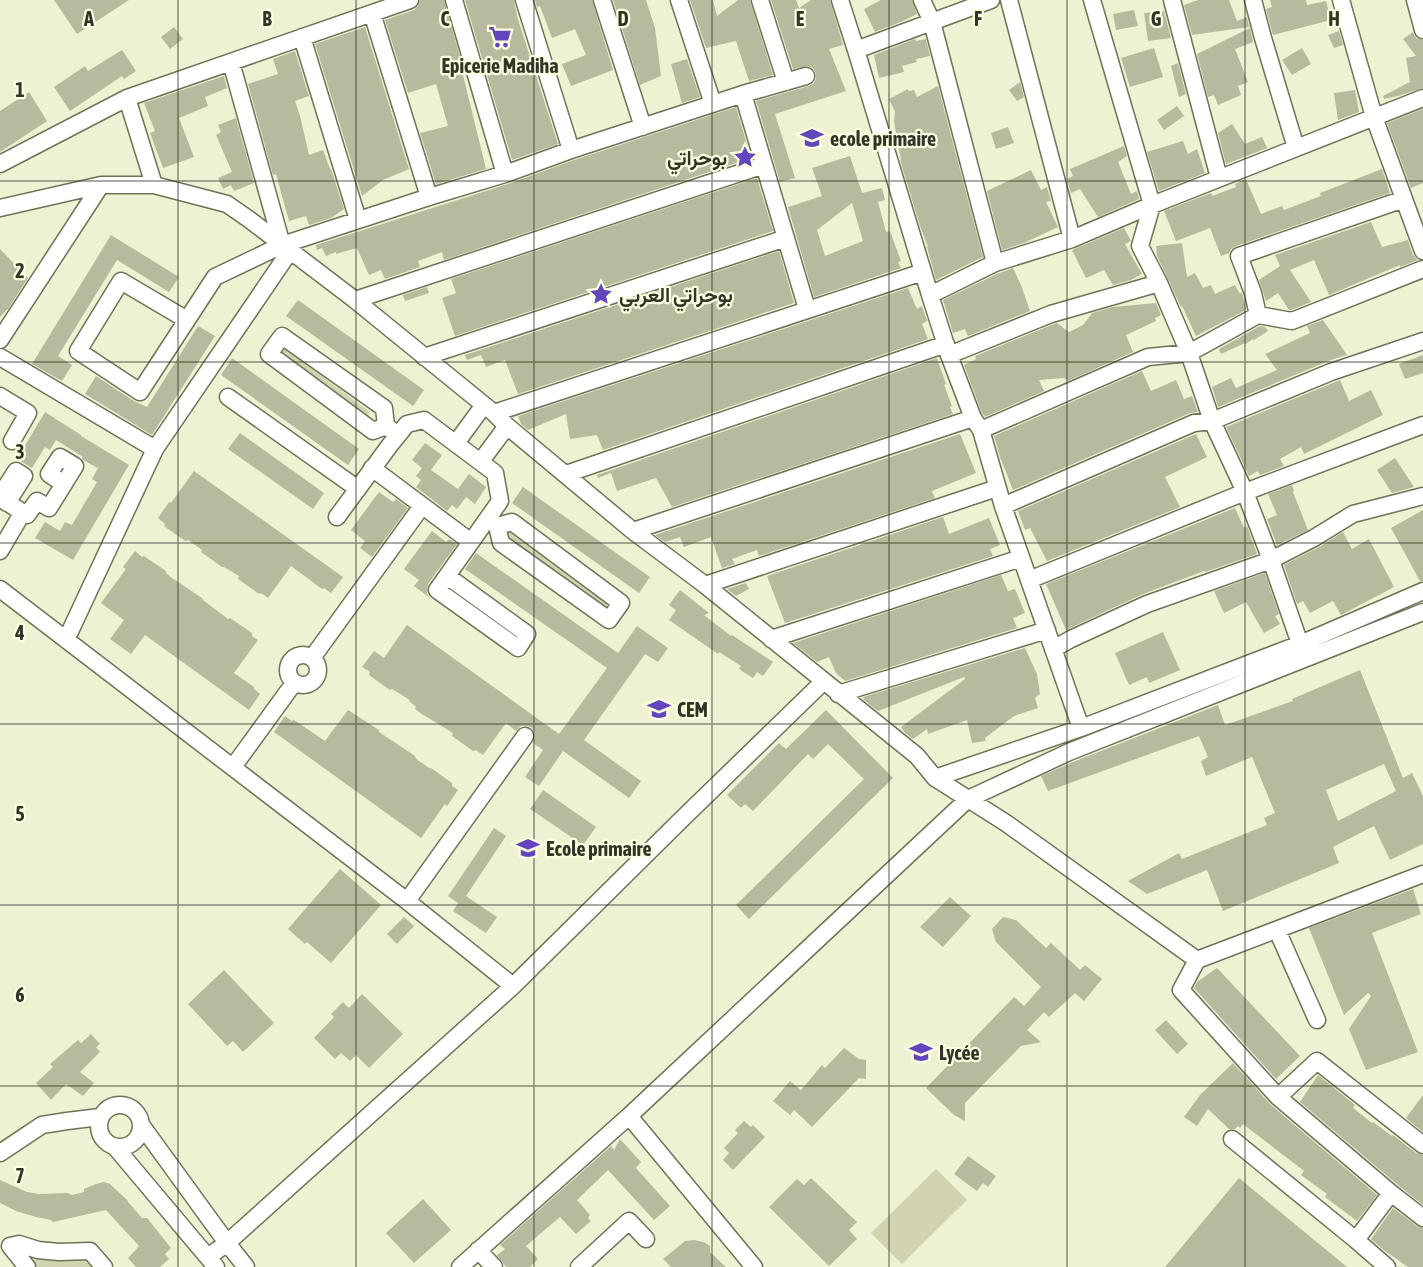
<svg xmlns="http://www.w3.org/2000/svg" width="1423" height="1267" viewBox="0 0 1423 1267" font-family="'Asap Condensed',Vazirmatn,sans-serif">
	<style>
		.green { fill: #d2d4b1 }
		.building { fill: #b8ba9d; fill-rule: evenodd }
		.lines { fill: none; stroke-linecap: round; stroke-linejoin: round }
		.minor-casing { stroke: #707257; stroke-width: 19 }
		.minor { stroke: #fff; stroke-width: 16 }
		.grid { fill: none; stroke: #333428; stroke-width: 1.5; stroke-opacity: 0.55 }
		.labels { text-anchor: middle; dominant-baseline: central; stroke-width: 4.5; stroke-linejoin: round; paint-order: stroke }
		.poi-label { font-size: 20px; font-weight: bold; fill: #333428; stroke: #fcfee0; text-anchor: start }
		.grid-label { font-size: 20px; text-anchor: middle; font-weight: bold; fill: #333428; stroke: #fcfee0; stroke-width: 4.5; stroke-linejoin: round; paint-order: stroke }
	</style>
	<rect width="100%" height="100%" fill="#eff1d3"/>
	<path class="green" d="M284 348 370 412 366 419 279 355Z
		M510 530 609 602 605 608 506 535Z
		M936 1169 967 1200 902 1264 871 1233Z
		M34 1255 88 1260 93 1267H37C34 1263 31 1261 34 1255Z"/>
	<path class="building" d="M54 0H129L77 34Z
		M420 0H444L465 74 463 75 486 169 436 184 420 133 448 126 436 84 408 93 385 20 414 10 418 6Z
		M465 0H514L517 16 558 144 512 160Z
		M535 0H592L613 70 571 86 562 64 586 55 575 29 552 38 540 6 537 7Z
		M613 0H646L655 28 661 76 640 85Z
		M690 0H713L717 16 738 0H750L773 75 749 81 736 41 706 48Z
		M771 0H796L799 8 811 0H830L843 45 829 49 846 91 775 114 795 178 780 182 756 101 809 86 814 83 816 78V74L813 68 808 66 793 69Z
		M881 0H912L917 14 903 21 875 32 864 9Z
		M1198 0H1229L1237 21 1247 17 1249 27 1192 35 1184 5Z
		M1270 0H1306L1307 5 1326 1 1331 20 1273 35 1266 9 1272 7Z
		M1134 10 1138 26 1116 30 1113 14Z
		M1164 11 1171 38 1148 41 1144 13Z
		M174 27 183 39 170 49 161 37Z
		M365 27 409 169 383 180 362 196 315 44Z
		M1250 28 1253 42 1235 49 1248 82 1238 86 1241 95 1218 105 1214 95 1208 97 1197 54Z
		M1339 31 1343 45 1334 48 1328 35Z
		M1413 32 1416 38 1423 40V88L1398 96 1384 99 1383 96 1410 82 1406 58 1416 56 1403 39Z
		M915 39 916 41 926 39 930 56 916 59 917 62 902 66 904 72 879 78 874 55Z
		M1154 48 1163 77 1130 87 1121 58Z
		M1302 48 1311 64 1292 75 1282 60Z
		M122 50 136 71 124 79 122 76 70 111 54 87 85 66 88 71Z
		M295 51 309 96 295 101 300 116 309 155 323 150 330 169H331L344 209 331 218 309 225 306 216 289 221 276 174 273 175 248 84 278 74 273 59Z
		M687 59 700 97 682 103 671 64Z
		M1178 63 1186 94 1179 97 1171 66Z
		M224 76 227 88 205 97 208 106 179 118 194 157 163 168 150 133 155 131 144 103Z
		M1020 82 1024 97 1017 101 1009 90Z
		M938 86 983 257 936 280 927 247H928L920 226 900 160H901L894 122 895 112 889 99 908 89V91L914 90 917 97Z
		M1355 90 1359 112 1338 120 1334 93Z
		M29 92 47 121 0 152V111Z
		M1177 106 1184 116 1164 130 1157 120Z
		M736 107 751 158 444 260 442 252 418 261 420 267 385 279 381 270 369 275 357 248 336 254V252L326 256 322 248 317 250 316 245 508 184 574 160Z
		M1423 109V183L1411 188 1387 123Z
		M236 118 254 183 234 191 231 185 223 189 218 178 232 172 216 135 221 132 218 125Z
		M1232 124 1245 144 1262 137 1267 148 1226 164 1218 133Z
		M1008 127 1014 143 996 149 991 133Z
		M1183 141 1188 154 1197 149 1205 173 1159 191 1147 152Z
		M1124 146 1127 156 1118 162 1131 194 1137 191 1139 199 1098 217 1080 189 1071 193 1067 179 1073 176 1070 169Z
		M850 156 862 193 882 188 885 200 878 202 886 232 890 231 901 261 898 262 901 268 814 297 788 207 822 196 812 168ZM852 203 863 241 825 256 817 230Z
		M1382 169 1390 193 1236 246 1231 249 1229 253 1221 256 1210 228 1176 241 1164 211 1211 193 1212 196 1236 187 1235 184 1246 179 1261 214 1282 206 1284 210 1321 196 1320 193Z
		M1031 170 1041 190 1047 187 1051 201 1046 202 1058 227 1024 243 1002 250 987 191Z
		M757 178 773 231 455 336 442 298 456 293 451 279Z
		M1371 222 1382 247 1408 240 1413 255 1418 260 1400 267V265L1329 295 1314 260 1290 270 1311 302 1291 310H1289L1278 293 1266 301 1259 280 1280 266 1275 255Z
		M1124 228 1131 241 1125 244 1142 274 1131 280 1113 285 1104 270 1086 278 1072 250Z
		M111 235 179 277 169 292 117 260 58 356 72 365 62 381 32 364Z
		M1182 243 1187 277 1195 273 1203 288 1211 285 1215 294 1235 285 1240 294 1242 292 1246 310 1196 336 1182 306 1181 307 1157 256 1156 246Z
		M0 249 28 278 8 309 0 317Z
		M779 251 794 303 518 394 505 360 486 367 481 355 467 360 465 355Z
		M1013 268 1021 285 1030 311 968 336 965 329 953 333 943 300 999 273Z
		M427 287 429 293 405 301 403 295Z
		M908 288 917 309 922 306 927 321 922 324 928 339 603 450 597 435 570 439 566 414 528 430 521 424 518 416Z
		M298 300 424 390 413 406 286 316Z
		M1156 303 1161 315 1155 318 1156 321 1126 335 1133 352 1068 381 1064 378 1039 380 1044 391 985 417 982 413 964 365 976 359 975 356 1054 324 1057 323 1069 332 1083 325 1092 313 1113 307Z
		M1323 320 1347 355 1331 360 1218 407 1212 387 1231 378 1236 388 1277 370 1265 354 1310 333 1307 326Z
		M198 326 215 336 152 435 85 394 96 376 134 401 147 407Z
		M1260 326 1265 327 1268 331 1254 340 1253 339 1246 344 1245 343 1221 354 1219 349Z
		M1423 355V373L1405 379 1399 364Z
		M232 358 359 449 348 465 221 375Z
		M937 358 946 384 944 385 952 406 950 407 953 414 672 507 656 478 617 491 611 473 598 478 597 475Z
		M1142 371 1151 391 1176 380 1184 399 1192 396 1198 412 1190 413 1013 490 1000 457 994 436Z
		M1340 380 1349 401 1371 390 1383 415 1304 454 1301 447 1280 459 1284 466 1260 475 1258 471 1249 476 1226 427Z
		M45 412 81 435V436L129 465 73 560 35 538 45 522 60 531 65 522 72 525 97 482 92 479 98 468 83 460 82 458 83 457 56 440 50 450 45 447 32 468 17 459Z
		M240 433 324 493 313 509 228 449Z
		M960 434 976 473 932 491 935 498 759 556 757 550 732 559 735 564 722 568 711 537 684 547 680 537 665 542 655 535Z
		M1196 434 1207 457 1165 477 1180 507 1047 561 1030 528 1025 530 1018 511Z
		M425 443 442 455 431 470 458 489 469 474 486 487 475 504 466 497 457 509 452 505 447 511 416 487 421 480 416 476 422 468 412 460Z
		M1395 458 1414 487 1392 493 1377 470Z
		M194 471 343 577 331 593 324 588 322 589 291 566 268 598 261 593 259 594 238 579 239 576 224 567H222L201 552 202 550 188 540 185 541 164 526 165 524 158 518 169 502 171 503Z
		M1292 485 1294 491 1293 492 1308 530 1277 545 1267 519 1277 515 1268 494Z
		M523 487 650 577 639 593 512 503Z
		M379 492 393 502 396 499 408 508 372 557 360 548 365 541 351 530Z
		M1235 508 1244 528 1247 526 1257 554 1205 572 1204 571 1143 594 1066 630 1046 584Z
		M1423 510V581H1420L1391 528Z
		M943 517 949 534 989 518 1000 545 990 549 993 556 785 623 767 576Z
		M432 531 446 542 449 539 457 544 428 584 427 590V594L430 598 414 586 419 580 404 569Z
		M1343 532 1352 549 1369 539 1394 587 1341 615 1333 601 1310 613 1303 601 1297 604 1284 565 1319 547Z
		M135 551 142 557 144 556 166 571V573L172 578 202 598 203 600 228 619 230 618 252 633V636L258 640 234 673 254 687V689L260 694 249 710 145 635 131 654 110 639 124 620 101 603 126 569 123 567Z
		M476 553 618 653 637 626 668 648 658 662 645 654 584 740 641 781 629 798 563 751 539 786 525 777 543 750 533 743 535 738V732L531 727 525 726H521L516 731 506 723 483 755 476 750 473 751 452 736 453 733 422 714 415 709 416 707 409 701 410 700 392 689 390 690 369 675 370 672 362 667 374 651 384 658 407 625 559 734 607 668 465 569Z
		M1265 573 1279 614 1275 616 1280 624 1264 633 1246 602 1224 613 1214 591Z
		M1001 575 1008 591 1015 589 1025 613 1013 618 1017 628 845 681 836 673 829 657 817 662 793 643Z
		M746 583 749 589 736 596 727 589Z
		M680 590 709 613 704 615 731 636 732 635 773 662 763 676 757 672 753 678 739 669 741 666 719 652 718 654 669 620 676 610 669 605Z
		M1163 632 1180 670 1149 683 1147 677 1129 685 1115 653Z
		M1025 648 1037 674 1040 694 1035 698 1038 708 1014 716 985 738 986 741 972 743 967 720 928 734 927 729 913 739 905 733 901 727 965 679 964 677 878 711 864 700 863 697Z
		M1360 670 1403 778 1412 773 1423 796V844L1390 860 1374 826 1333 847 1339 863 1223 911 1207 870 1147 894 1128 881 1179 853 1182 859 1267 825 1264 818 1275 813 1252 757 1206 776 1201 761 1208 757 1199 736 1048 791 1041 776 1073 762 1218 705 1225 725 1293 701 1292 699ZM1384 764 1396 791 1338 821 1326 790Z
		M348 710 379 730V732L415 756 416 759 429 768H431L452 783V786L458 790 447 806 445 804 421 838 274 732 285 716 292 721 294 720 325 741Z
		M826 710 893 778 749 919 736 905 864 779 828 744 813 759 808 754 753 811 745 804 741 808 727 795 779 743 786 749Z
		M543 790 596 827 583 845 530 809Z
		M494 828 506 836 466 896 497 917 486 933 453 911 458 903 448 896Z
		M340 869 381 905 331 963 307 942 305 944 288 929Z
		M1413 889 1421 914 1372 933 1418 1052 1366 1070 1349 1029 1371 996 1368 993 1344 1015 1309 928Z
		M950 897 971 916 943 947 920 927Z
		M404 917 414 926 397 944 387 934Z
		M1003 917 1016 920 1046 948 1051 943 1080 970 1085 965 1102 979 1084 1001 1075 993 1049 1017 1044 1012 1027 1030 1041 1042 1021 1046 965 1103V1121L954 1115 926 1088 1014 997 1024 1006 1041 987 996 942 992 929Z
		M1217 968 1300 1056 1276 1079 1194 988 1197 982Z
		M224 970 274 1023 243 1052 233 1041 227 1046 188 1004Z
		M362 994 403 1034 369 1068 356 1055 350 1061 341 1053 335 1059 314 1038 334 1017 331 1014 343 1002 349 1008Z
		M1166 1020 1188 1044 1177 1054 1155 1030Z
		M91 1034 100 1044 96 1047 100 1052 80 1072 94 1083 83 1096 66 1084 51 1100 36 1083 53 1067 50 1064 78 1040 81 1043Z
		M844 1048 859 1059 866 1060V1079L859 1078 812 1127 794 1110 790 1115 773 1101 790 1081 801 1090 822 1065 825 1068Z
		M1233 1063 1271 1105 1377 1195 1357 1221 1325 1197 1327 1194 1301 1175 1304 1171 1243 1124 1240 1128 1238 1126 1235 1129H1229L1208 1109 1197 1126 1184 1117 1200 1095Z
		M1318 1075 1355 1105 1353 1108 1372 1123 1373 1122 1392 1136 1393 1135 1416 1153 1423 1155V1205L1398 1185 1300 1102Z
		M1423 1095V1132L1406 1118Z
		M744 1121 751 1127 753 1125 765 1137 733 1170 723 1160 729 1153 724 1148 738 1133 735 1130Z
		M620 1139 641 1162 636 1168 670 1206 654 1220 608 1170 577 1200 590 1215 588 1218 591 1221 576 1234 560 1217 526 1246 538 1259 530 1267H506L497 1255 505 1249 500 1245 611 1146 614 1150Z
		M968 1156 996 1176 988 1187 983 1183 977 1191 954 1174Z
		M811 1178 857 1222 849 1230 857 1239 829 1266 769 1207 797 1179 804 1185Z
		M1239 1178 1347 1267H1165Z
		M0 1180 27 1192 39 1194 67 1193 72 1195 84 1192V1189L96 1184 104 1182 110 1184 128 1201V1202L142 1218H147L171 1248 165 1254 169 1259 160 1267H136L128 1258 139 1246 106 1210 53 1222 51 1220 36 1217 16 1211 0 1203Z
		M423 1199 451 1230 414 1263 386 1233Z
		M1393 1208 1417 1226 1423 1228V1267H1408L1385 1251 1371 1239Z
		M694 1240 704 1242 710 1246V1252L726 1267H671L663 1259 685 1241Z"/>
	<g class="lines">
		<g class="minor-casing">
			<path id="minor" d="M454 0 505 174
				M524 0 571 150
				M602 0 643 127
				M679 0 713 104
				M760 0 786 82
				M840 0 856 50
				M922 0 932 22 995 263
				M1009 0 1072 239
				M1092 0 1152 205 1140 246 1159 283 1189 353 1212 421 1245 492 1271 560 1300 644
				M1172 0 1219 178
				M1253 0 1263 38 1296 148
				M1341 0 1374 117 1423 251
				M1415 0 1423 30
				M372 13 429 197
				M302 37 358 220
				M231 62 282 245
				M743 94 807 309
				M127 98 154 185
				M1423 98 1152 205 1072 239 995 263 930 295 949 355 973 418 981 430 1003 506 1081 728 1300 644 1423 591
				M0 164 127 98 410 0
				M0 208 101 185H154L227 204 250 220 355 300 494 413 507 426 633 531 705 585 917 756 935 778 1006 823 1197 960 1423 874
				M930 295 856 50 991 0
				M355 300 764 165
				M1258 315 1253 293 1239 256 1404 199
				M187 320 121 281 78 351 140 392 215 277 282 245 429 197 505 174 571 150 743 94 806 76
				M0 340 101 185
				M949 355 1051 314 1159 283
				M0 357 155 449
				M424 357 786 238
				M0 396 28 413 12 441
				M228 397 358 489
				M494 413 923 272
				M386 426 373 431 269 354 282 336 384 408 386 426 398 435
				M981 430 1148 357 1189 353 1258 315 1292 321 1423 269
				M456 443 484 405
				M481 461 507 426
				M372 468 471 542
				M566 474 946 344
				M0 496 16 471 24 476 7 503
				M0 498 27 515 37 501 49 508 75 466 60 457 49 474 64 484
				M1003 506 1194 423 1212 421 1331 372 1423 341
				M337 517 390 445 407 424 424 420 495 473 500 501 437 590 518 648 527 634 447 576
				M488 518 497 526 512 522 621 603 609 620 501 543 497 526
				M633 531 973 418
				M0 551 23 512
				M1029 580 1245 492 1423 425
				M705 585 997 488
				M0 589 407 901 513 986 684 817 824 681
				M771 639 1021 558
				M66 640 155 449 290 251
				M1053 649 1071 639 1147 604 1271 560 1314 538 1353 514 1423 496
				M288 670a15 15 0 1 1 30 0a15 15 0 1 1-30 0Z
				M312 658 422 506
				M838 694 1047 630
				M233 767 294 683
				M935 778 1081 728
				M407 901 525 736
				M1277 930 1317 1020
				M1197 960 1181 990 1278 1097 1391 1193 1423 1218
				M1278 1097 1317 1061 1423 1145
				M99 1126a21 21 0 1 1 42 0a21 21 0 1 1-42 0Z
				M629 1116 754 1267
				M142 1126 227 1243 246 1267
				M1232 1139 1356 1240 1387 1267
				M116 1148 216 1267
				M0 1153 42 1125 67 1121 100 1117
				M1356 1240 1391 1193
				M478 1250 494 1267
				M208 1257 227 1243 513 986
				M27 1267 10 1246 19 1244 38 1250 59 1252 90 1251 104 1267
				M460 1267 629 1116 968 799 1069 752 1423 612
				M579 1267 629 1221 646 1239"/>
		</g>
		<use href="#minor" class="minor"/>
	</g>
	<path class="grid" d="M178 0V1267M356 0V1267M534 0V1267M712 0V1267M889 0V1267M1067 0V1267M1245 0V1267M0 181H1423M0 362H1423M0 543H1423M0 724H1423M0 905H1423M0 1086H1423"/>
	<defs>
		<g id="supermarket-bare" transform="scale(1.8)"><path d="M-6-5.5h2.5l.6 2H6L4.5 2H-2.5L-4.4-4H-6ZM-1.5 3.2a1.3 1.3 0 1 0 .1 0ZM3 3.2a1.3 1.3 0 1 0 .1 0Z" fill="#6545be" stroke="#fcfee0" stroke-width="2.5" paint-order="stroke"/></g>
		<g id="school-bare" transform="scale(1.8)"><path d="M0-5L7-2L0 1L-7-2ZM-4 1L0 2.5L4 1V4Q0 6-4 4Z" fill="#6545be" stroke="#fcfee0" stroke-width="2.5" paint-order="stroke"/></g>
		<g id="sight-bare" transform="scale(1.8)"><path d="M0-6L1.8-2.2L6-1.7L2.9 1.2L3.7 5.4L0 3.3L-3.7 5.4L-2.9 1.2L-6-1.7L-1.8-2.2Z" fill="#6545be" stroke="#fcfee0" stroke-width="2.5" paint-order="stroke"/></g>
	</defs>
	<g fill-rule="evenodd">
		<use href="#supermarket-bare" x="500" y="37"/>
		<use href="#school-bare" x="812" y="138"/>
		<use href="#sight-bare" x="745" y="157"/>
		<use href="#sight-bare" x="601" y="294"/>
		<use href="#school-bare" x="659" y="709"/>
		<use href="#school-bare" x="528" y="848"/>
		<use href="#school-bare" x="921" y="1052"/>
	</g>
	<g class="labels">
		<g class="poi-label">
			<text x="500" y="65" text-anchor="middle">Epicerie Madiha</text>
			<text x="830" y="138">ecole primaire</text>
			<text x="727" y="157" text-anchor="end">بوحراتي</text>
			<text x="619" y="294">بوحراتي العربي</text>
			<text x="677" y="709">CEM</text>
			<text x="546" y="848">Ecole primaire</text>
			<text x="939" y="1052">Lycée</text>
		</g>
	</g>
	<g class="grid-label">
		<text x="89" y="26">A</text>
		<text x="267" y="26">B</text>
		<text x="445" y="26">C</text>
		<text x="623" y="26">D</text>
		<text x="800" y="26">E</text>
		<text x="978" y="26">F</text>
		<text x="1156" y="26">G</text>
		<text x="1334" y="26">H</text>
		<text x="20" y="97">1</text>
		<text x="20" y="278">2</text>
		<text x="20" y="459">3</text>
		<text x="20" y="640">4</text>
		<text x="20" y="821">5</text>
		<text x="20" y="1002">6</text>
		<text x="20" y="1183">7</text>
	</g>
</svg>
